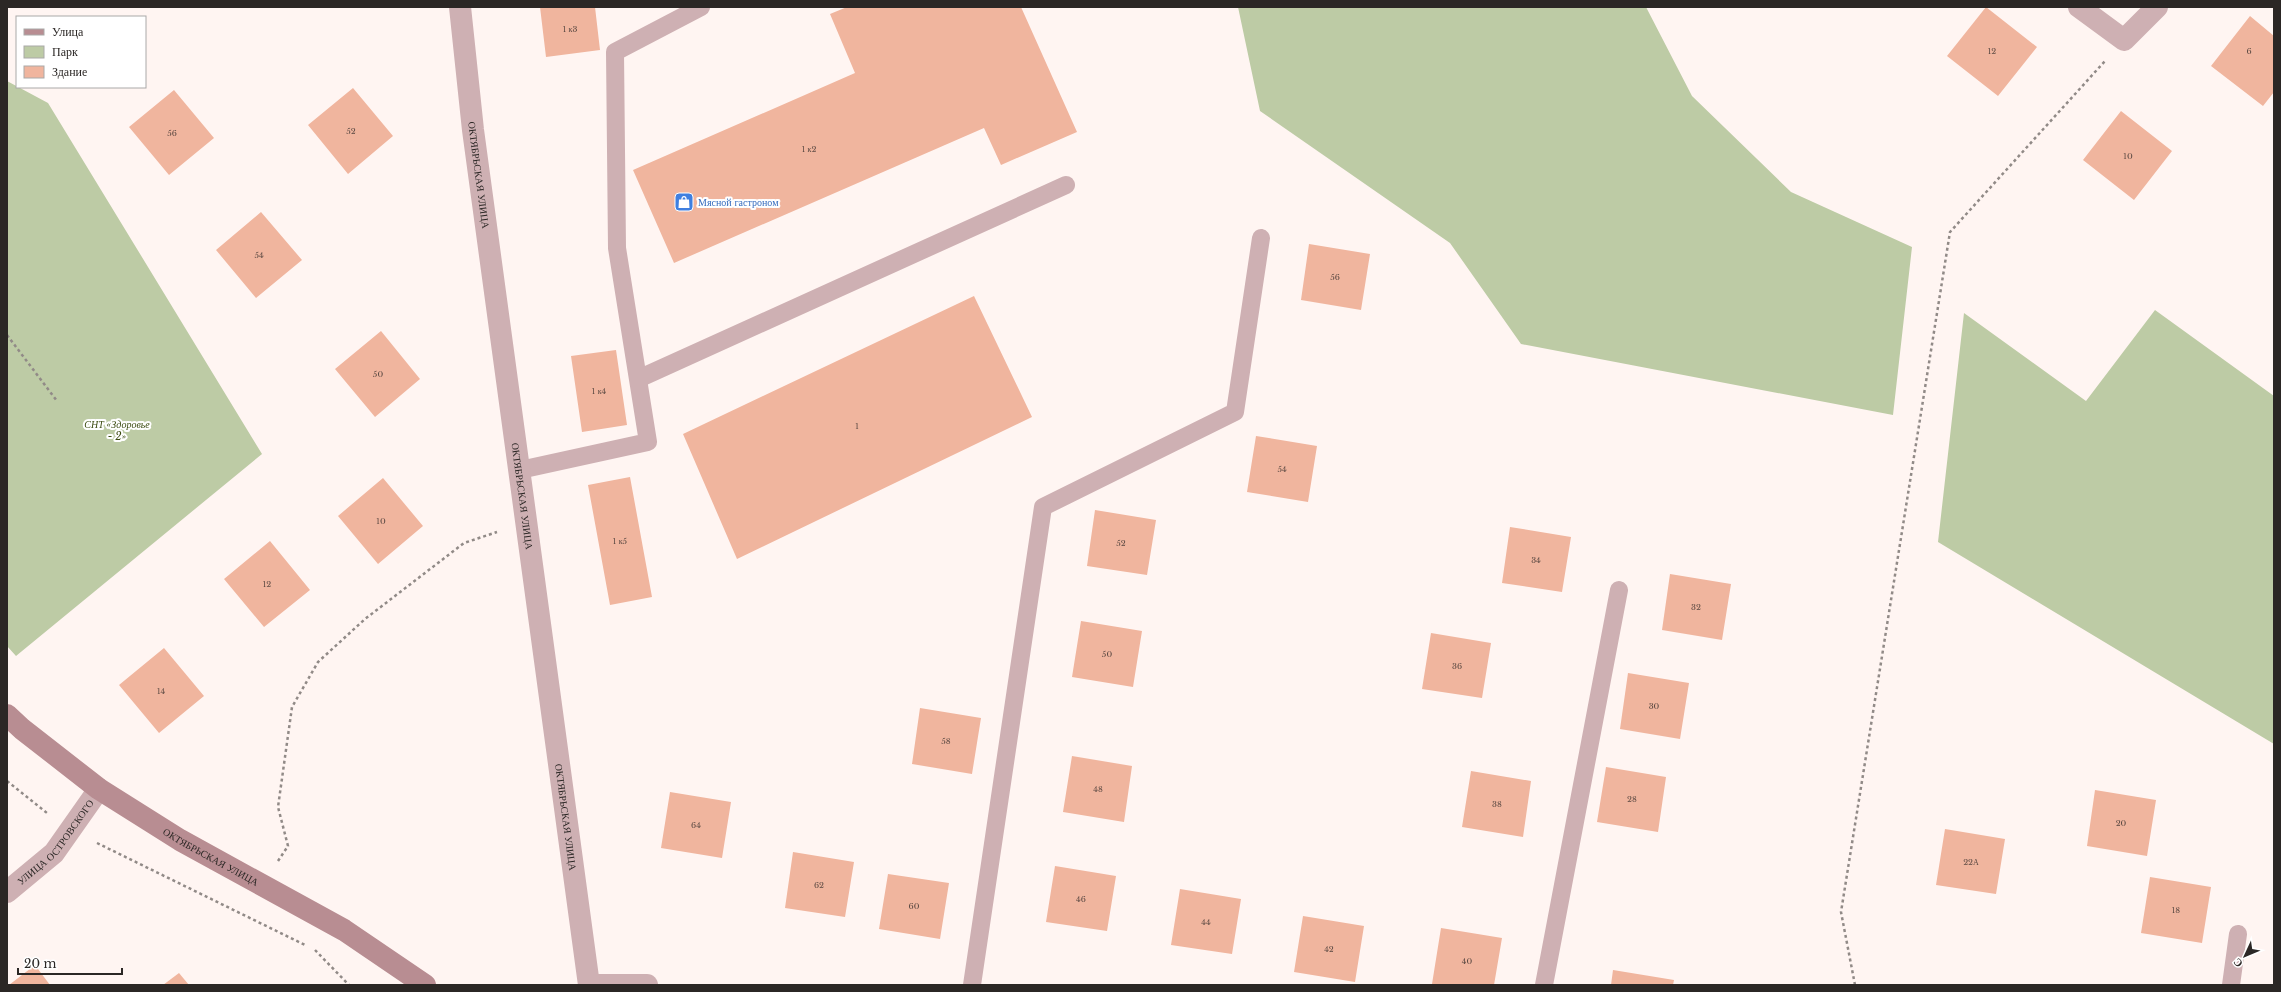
<svg xmlns="http://www.w3.org/2000/svg" width="2281" height="992" viewBox="0 0 2281 992" font-family="'Libre Baskerville',serif">
	<style>
		.green { fill: #bdcba5 }
		.building { fill: #f0b59e }
		.lines { fill: none; stroke-linecap: round; stroke-linejoin: round }
		.path { stroke: #918a87; stroke-width: 2.5; stroke-dasharray: 3 3; stroke-linecap: butt }
		.service { stroke: #ceb0b3; stroke-width: 18 }
		.minor { stroke: #ceb0b3; stroke-width: 22 }
		.tertiary { stroke: #ceb0b3; stroke-width: 22 }
		.secondary { stroke: #b88d92; stroke-width: 22 }
		.labels { text-anchor: middle; dominant-baseline: central; stroke-width: 4; stroke-linejoin: round; paint-order: stroke }
		.number-label { font-size: 8px; fill: #5c4a43 }
		.street-label { font-size: 10px; fill: #2b2725; stroke: #fff }
		.shop-label { font-size: 10px; fill: #366cbe; stroke: #fff; text-anchor: start }
		.park-label { font-size: 10px; font-style: italic; fill: #3a4a0f; stroke: #fff }
	</style>
	<rect width="100%" height="100%" fill="#fff5f2"/>
	<path class="green" d="M1238 7H1646L1692 96 1791 192 1912 247 1893 415 1521 344 1450 243 1260 111Z
		M7 81 48 103 262 454 16 656 7 646Z
		M2155 310 2274 396V744L1938 542 1964 313 2086 401Z"/>
	<path class="building" d="M540 7H595L600 50 546 57Z
		M847 7H1021L1077 132 1001 165 984 128 674 263 633 170 855 73 830 14Z
		M1986 7 2037 47 1998 96 1947 56Z
		M2250 16 2274 36V92L2263 106 2211 66Z
		M353 88 393 136 348 174 308 125Z
		M174 90 214 138 169 175 129 127Z
		M2121 111 2172 151 2134 200 2083 160Z
		M261 212 302 260 256 298 216 250Z
		M1309 244 1370 254 1361 310 1301 300Z
		M974 296 1032 417 737 559 683 434Z
		M381 331 420 379 375 417 335 369Z
		M616 350 627 425 582 432 571 356Z
		M1256 436 1317 446 1308 502 1247 492Z
		M630 477 652 597 610 605 588 485Z
		M383 478 423 526 378 564 338 516Z
		M1095 510 1156 520 1147 575 1087 566Z
		M1510 527 1571 537 1562 592 1502 583Z
		M270 541 310 590 264 627 224 579Z
		M1670 574 1731 584 1722 640 1662 630Z
		M1081 621 1142 631 1133 687 1072 677Z
		M1431 633 1491 643 1482 698 1422 689Z
		M164 648 204 696 159 733 119 685Z
		M1628 673 1689 683 1680 739 1620 729Z
		M920 708 981 718 972 774 912 764Z
		M1072 756 1132 766 1124 822 1063 812Z
		M1606 767 1666 777 1658 832 1597 822Z
		M1471 771 1531 781 1523 837 1462 827Z
		M2095 790 2156 800 2147 856 2087 846Z
		M670 792 731 802 722 858 661 848Z
		M1945 829 2005 839 1996 894 1936 885Z
		M793 852 854 862 845 917 785 908Z
		M1055 866 1116 876 1107 931 1046 922Z
		M888 874 949 883 940 939 879 929Z
		M2150 877 2211 887 2202 943 2141 933Z
		M1180 889 1241 899 1232 954 1171 945Z
		M1303 916 1364 926 1355 982 1294 972Z
		M1441 928 1502 938 1494 985 1432 984Z
		M35 965 50 985H9Z
		M1613 970 1674 980 1673 985H1611Z
		M179 973 189 985H163Z"/>
	<g class="lines">
		<path class="path" d="M7 335 57 401
			M7 781 47 813
			M97 843 305 945
			M278 861 288 846 278 807 292 707 318 662 365 619 464 543 497 532
			M315 950 349 985
			M1855 985 1841 912 1950 232 2105 61"/>
		<path class="service" d="M638 379 1066 185
			M520 470 648 442 617 248 615 52 701 7
			M972 985 1043 507 1235 412 1261 238
			M1544 985 1619 590
			M2231 985 2238 934"/>
		<g class="minor">
			<path d="M2079 7 2124 40 2157 7"/>
			<path id="s1" d="M7 892 54 853 99 789"/>
			<path d="M589 985H647"/>
		</g>
		<path class="tertiary" id="s2" d="M460 7 473 130 589 985"/>
		<path class="secondary" id="s3" d="M7 715 22 729 99 789 180 840 344 930 425 985"/>
	</g>
	<defs>
		<g id="shop-square" transform="scale(1)"><rect x="-9" y="-9" width="18" height="18" rx="4" fill="#3f7fe0" stroke="#fff"/><path d="M-5-2.5h2.3a2.7 3.5 0 0 1 5.4 0H5L5.5 6h-11ZM-1.5-2.5h3a1.5 2.3 0 0 0-3 0Z" fill="#fff"/></g>
	</defs>
	<g fill-rule="evenodd">
		<use href="#shop-square" x="684" y="202"/>
	</g>
	<g class="labels">
		<g class="number-label">
			<text x="570" y="29">1 к3</text>
			<text x="1992" y="51">12</text>
			<text x="2249" y="51">6</text>
			<text x="351" y="131">52</text>
			<text x="172" y="133">56</text>
			<text x="809" y="149">1 к2</text>
			<text x="2128" y="156">10</text>
			<text x="259" y="255">54</text>
			<text x="1335" y="277">56</text>
			<text x="378" y="374">50</text>
			<text x="599" y="391">1 к4</text>
			<text x="857" y="426">1</text>
			<text x="1282" y="469">54</text>
			<text x="381" y="521">10</text>
			<text x="620" y="541">1 к5</text>
			<text x="1121" y="543">52</text>
			<text x="1536" y="560">34</text>
			<text x="267" y="584">12</text>
			<text x="1696" y="607">32</text>
			<text x="1107" y="654">50</text>
			<text x="1457" y="666">36</text>
			<text x="161" y="691">14</text>
			<text x="1654" y="706">30</text>
			<text x="946" y="741">58</text>
			<text x="1098" y="789">48</text>
			<text x="1632" y="799">28</text>
			<text x="1497" y="804">38</text>
			<text x="2121" y="823">20</text>
			<text x="696" y="825">64</text>
			<text x="1971" y="862">22А</text>
			<text x="819" y="885">62</text>
			<text x="1081" y="899">46</text>
			<text x="914" y="906">60</text>
			<text x="2176" y="910">18</text>
			<text x="1206" y="922">44</text>
			<text x="1329" y="949">42</text>
			<text x="1467" y="961">40</text>
		</g>
		<g class="street-label">
			<text stroke="none"><textPath href="#s2" startOffset="169">ОКТЯБРЬСКАЯ УЛИЦА</textPath></text>
			<text stroke="none"><textPath href="#s2" startOffset="493">ОКТЯБРЬСКАЯ УЛИЦА</textPath></text>
			<text stroke="none"><textPath href="#s2" startOffset="817">ОКТЯБРЬСКАЯ УЛИЦА</textPath></text>
			<text stroke="none"><textPath href="#s1" startOffset="70">УЛИЦА ОСТРОВСКОГО</textPath></text>
			<text stroke="none"><textPath href="#s3" startOffset="249">ОКТЯБРЬСКАЯ УЛИЦА</textPath></text>
		</g>
		<g class="shop-label">
			<text x="698" y="202">Мясной гастроном</text>
		</g>
		<g class="park-label">
			<text x="117" y="424">СНТ «Здоровье<tspan x="117" dy="12">- 2»</tspan></text>
		</g>
	</g>
	<rect width="2281" height="992" fill="none" stroke="#2b2725" stroke-width="16"/>
	<rect x="16" y="16" width="130" height="72" fill="#ffffff" stroke="#aaa9a8"/>
	<rect x="24" y="29" width="20" height="6" fill="#b88d92" stroke="#aaa9a8"/>
	<text x="52" y="36" font-size="12" fill="#2b2725">Улица</text>
	<rect x="24" y="46" width="20" height="12" fill="#bdcba5" stroke="#aaa9a8"/>
	<text x="52" y="56" font-size="12" fill="#2b2725">Парк</text>
	<rect x="24" y="66" width="20" height="12" fill="#f0b59e" stroke="#aaa9a8"/>
	<text x="52" y="76" font-size="12" fill="#2b2725">Здание</text>
	<g transform="translate(2245 956) rotate(226)" stroke="#ffffff" stroke-width="3" paint-order="stroke">
	<path d="M0-3L7 15L0 10L-7 15Z" fill="#2b2725"/>
	<text y="-6" font-size="11" font-weight="bold" text-anchor="middle" fill="#2b2725">С</text>
	</g>
	<path d="M18 968v6h104v-6" fill="none" stroke="#2b2725" stroke-width="2"/>
	<text x="24" y="968" font-size="12" fill="#2b2725" stroke="#ffffff" stroke-width="3" paint-order="stroke">20 m</text>
</svg>
